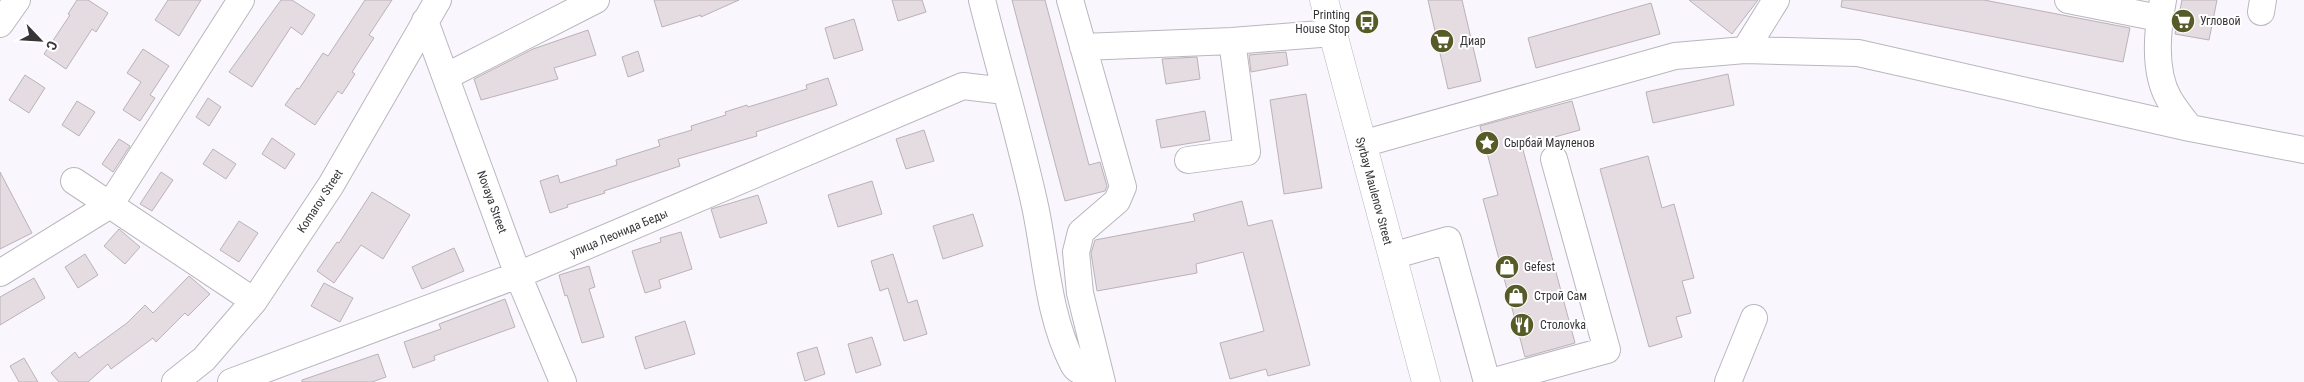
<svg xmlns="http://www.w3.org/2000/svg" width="2304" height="382" viewBox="0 0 2304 382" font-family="'Roboto Condensed',sans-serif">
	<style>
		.building { fill: #e5dce1; stroke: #bab2b7 }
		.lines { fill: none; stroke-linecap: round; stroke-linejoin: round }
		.minor-casing { stroke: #bab6be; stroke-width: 28 }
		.major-casing { stroke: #bab6be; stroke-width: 29 }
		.minor { stroke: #fff; stroke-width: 26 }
		.major { stroke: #fff; stroke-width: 28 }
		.labels { text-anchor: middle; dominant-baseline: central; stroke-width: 4; stroke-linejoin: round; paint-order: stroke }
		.poi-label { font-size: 12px; fill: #373538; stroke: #fff; text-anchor: start }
		.street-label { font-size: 12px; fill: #373538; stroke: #fff }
	</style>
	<rect width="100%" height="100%" fill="#faf6fe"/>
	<path class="building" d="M77 0H88L108 13 96 32 92 29 66 69 44 54 70 15 68 14Z
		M168 0H201L179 36 155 20Z
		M281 0H292L315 15 302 35 291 27 252 87 229 72Z
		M365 0H392L369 35 374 38 352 72 355 74 342 94 338 91 315 125 285 105 297 88 299 89 323 53 328 56Z
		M654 0H739L701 17V15L662 27Z
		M892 0H922L926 12 898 21Z
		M1012 0H1045L1089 165 1100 162 1107 186 1105 191 1065 201Z
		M1428 0H1462L1481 81 1448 89Z
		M1689 0H1758L1732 34Z
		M1842 0H1984L2130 28 2123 62 1841 7Z
		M2182 0H2217L2209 40 2175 34Z
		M1651 3 1660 34 1536 68 1528 38Z
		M854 19 863 50 834 59 825 28Z
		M588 30 596 55 554 68 558 79 481 100 474 79 533 49Z
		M143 49 169 66 150 95 155 98 140 121 123 110 141 82 127 73Z
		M638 51 644 71 628 77 622 57Z
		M1286 52 1288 65 1251 72 1249 55Z
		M1197 57 1200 79 1166 84 1162 59Z
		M1728 74 1734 105 1653 123 1646 92Z
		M25 75 45 88 29 113 9 100Z
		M828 78 837 105 756 132 757 136 678 159 680 166 604 191 605 193 567 205 568 207 550 213 540 181 558 175 560 183 617 165 616 160 660 146 658 140 692 130 691 126 726 115 725 112 747 105 748 107 807 89 806 85Z
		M1306 94 1322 188 1284 194 1270 100Z
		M208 98 221 107 209 126 196 117Z
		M77 101 95 112 79 136 62 125Z
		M1572 101 1580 130 1522 146 1575 343 1525 357 1483 199 1498 195 1480 126Z
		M1205 111 1210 140 1161 148 1156 120Z
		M924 130 934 161 906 169 896 139Z
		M272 138 295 154 285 169 262 154Z
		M119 139 130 146 113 172 102 164Z
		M213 149 236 164 226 179 203 164Z
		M1648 156 1662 208 1674 204 1694 278 1682 281 1691 313 1676 317 1682 337 1649 347 1600 169Z
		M0 172 32 233 0 249Z
		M161 172 173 180 152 211 140 204Z
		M872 181 882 214 838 227 828 195Z
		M372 192 410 215 383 259 361 245 334 283 317 271 337 242 339 243Z
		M758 195 767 223 720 238 711 209Z
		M1242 201 1248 226 1272 220 1310 365 1268 376 1266 369 1230 379 1220 343 1264 331 1243 252 1196 264 1197 273 1097 291 1091 253 1095 240 1195 221 1193 214Z
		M973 214 983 246 943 259 933 226Z
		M239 221 258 233 239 262 220 250Z
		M119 229 140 247 125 264 104 246Z
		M681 232 692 269 659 280 661 288 645 293 632 251 661 242 660 238Z
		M454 248 464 271 422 289 412 267Z
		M85 254 98 275 78 288 65 267Z
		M893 254 908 303 917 300 927 334 904 341 888 288 880 291 871 261Z
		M589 266 595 287 589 289 604 337 582 343 567 295 565 296 559 275Z
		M189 276 210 294 188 316 185 313 156 342 153 338 111 369 108 364 88 382H59L51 373 75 352 79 358 127 323 145 305 153 313Z
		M34 278 45 298 0 325V297Z
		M324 283 353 298 340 322 311 306Z
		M505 299 515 327 434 356 435 360 413 368 404 342 441 329 439 324Z
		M685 321 695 354 645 369 635 337Z
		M872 337 881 365 856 373 848 344Z
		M817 347 825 374 805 381 797 353Z
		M378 354 386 377 372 382H302V380Z
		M24 358 38 382H19L10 366Z"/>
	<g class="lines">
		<g class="minor-casing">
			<path id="minor" d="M982 0C999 68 1020 137 1035 206 1046 257 1048 316 1073 364 1076 370 1081 372 1088 373L1098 366
				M1070 0 1123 187 1117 201 1081 232 1076 252 1080 293 1102 382
				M2068 0 2159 18
				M2163 0C2157 31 2153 71 2169 99 2175 109 2183 119 2190 128
				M2261 12 2263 0
				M425 21 518 275 563 382
				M0 24 17 0
				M1083 47 1232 41 1333 33
				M1745 50 1776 0
				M447 76 596 0
				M1362 144 1675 56 1745 50 1858 53 2190 128 2304 150
				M1188 160 1247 152 1232 41
				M74 181 254 301
				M1392 256 1448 240 1487 382
				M0 273 110 205 241 0
				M175 382 204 359 254 301 331 185 438 0
				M231 382 518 275 963 86 1005 91
				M1491 382 1607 350 1554 159
				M1728 382 1754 318"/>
		</g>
		<g class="major-casing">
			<path id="major" d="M1324 0 1426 382"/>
		</g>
		<use href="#minor" class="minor"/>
		<use href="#major" class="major"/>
	</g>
	<defs>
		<g id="supermarket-disc" transform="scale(1.25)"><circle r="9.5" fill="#565b28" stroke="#fff"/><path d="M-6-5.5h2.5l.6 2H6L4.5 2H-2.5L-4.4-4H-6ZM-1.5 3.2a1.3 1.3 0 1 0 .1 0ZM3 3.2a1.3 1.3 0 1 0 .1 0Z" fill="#fff"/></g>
		<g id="bus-disc" transform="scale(1.25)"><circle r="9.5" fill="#565b28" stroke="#fff"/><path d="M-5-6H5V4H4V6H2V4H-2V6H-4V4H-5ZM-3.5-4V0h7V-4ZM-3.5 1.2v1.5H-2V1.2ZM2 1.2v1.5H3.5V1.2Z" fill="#fff"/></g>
		<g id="sight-disc" transform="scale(1.25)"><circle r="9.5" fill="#565b28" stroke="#fff"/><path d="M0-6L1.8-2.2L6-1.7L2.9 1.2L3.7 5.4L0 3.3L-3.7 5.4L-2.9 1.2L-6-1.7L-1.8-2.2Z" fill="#fff"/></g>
		<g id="shop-disc" transform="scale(1.25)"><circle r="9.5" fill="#565b28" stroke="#fff"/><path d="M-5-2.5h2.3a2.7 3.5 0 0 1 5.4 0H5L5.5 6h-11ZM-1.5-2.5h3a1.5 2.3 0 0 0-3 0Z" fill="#fff"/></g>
		<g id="restaurant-disc" transform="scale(1.25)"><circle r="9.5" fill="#565b28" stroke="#fff"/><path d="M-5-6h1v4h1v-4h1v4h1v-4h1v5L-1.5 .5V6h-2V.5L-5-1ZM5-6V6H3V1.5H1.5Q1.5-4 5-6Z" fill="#fff"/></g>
	</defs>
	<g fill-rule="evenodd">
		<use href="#supermarket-disc" x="2183" y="21"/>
		<use href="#bus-disc" x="1367" y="22"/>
		<use href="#supermarket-disc" x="1442" y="41"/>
		<use href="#sight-disc" x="1487" y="143"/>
		<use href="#shop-disc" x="1507" y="267"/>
		<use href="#shop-disc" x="1516" y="296"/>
		<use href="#restaurant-disc" x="1522" y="325"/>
	</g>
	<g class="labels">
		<g class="poi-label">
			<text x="1350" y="15" text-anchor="end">Printing<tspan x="1350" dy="14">House Stop</tspan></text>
			<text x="2200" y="21">Угловой</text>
			<text x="1460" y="41">Диар</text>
			<text x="1504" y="143">Сырбай Мауленов</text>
			<text x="1524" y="267">Gefest</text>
			<text x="1534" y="296">Строй Сам</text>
			<text x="1540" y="325">Столоvka</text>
		</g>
		<g class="street-label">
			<text transform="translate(1374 191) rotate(75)">Syrbay Maulenov Street</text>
			<text transform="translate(320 201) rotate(-57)">Komarov Street</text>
			<text transform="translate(492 202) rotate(70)">Novaya Street</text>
			<text transform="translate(619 233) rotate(-23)">улица Леонида Беды</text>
		</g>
	</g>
	<g transform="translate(40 40) rotate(115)" stroke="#ffffff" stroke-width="4" paint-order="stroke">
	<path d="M0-4L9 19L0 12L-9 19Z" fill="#373538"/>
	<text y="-8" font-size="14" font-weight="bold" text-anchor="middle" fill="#373538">С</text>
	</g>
</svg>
